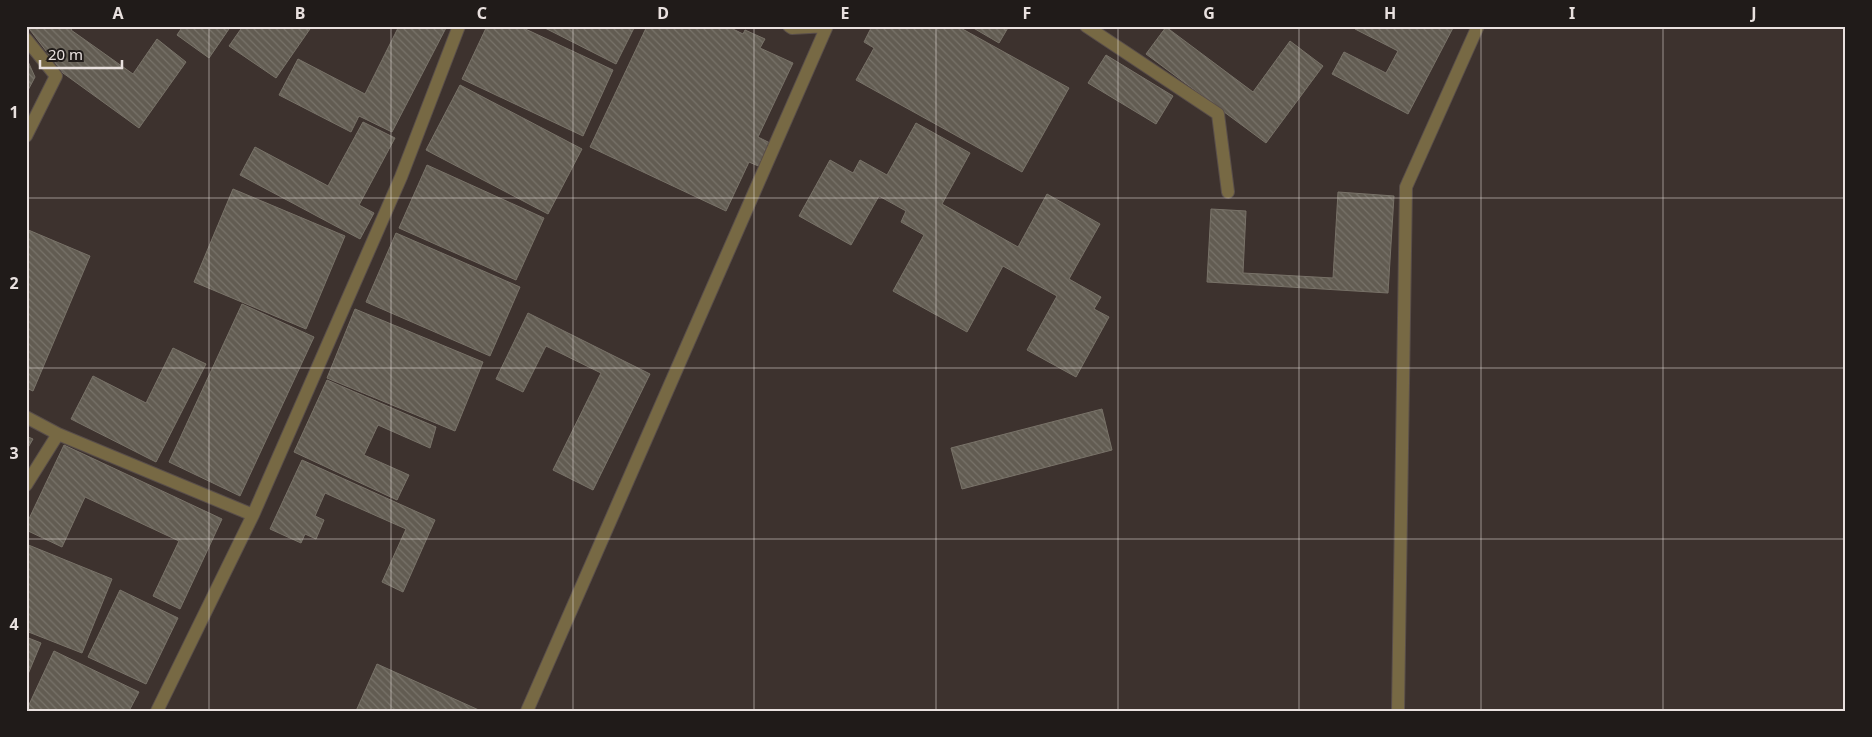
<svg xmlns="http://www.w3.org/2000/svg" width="1872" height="737" viewBox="0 0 1872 737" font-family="'Noto Sans',sans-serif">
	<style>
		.building { fill: url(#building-back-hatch); stroke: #787268 }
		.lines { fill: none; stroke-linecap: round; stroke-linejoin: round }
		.minor-casing { stroke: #594e4a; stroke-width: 14 }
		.minor { stroke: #776944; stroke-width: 12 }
		.grid { fill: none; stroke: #e9e1df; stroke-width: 1; stroke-opacity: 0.55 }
		.neatline { fill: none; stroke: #e9e1df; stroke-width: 2 }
		.grid-label { font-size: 16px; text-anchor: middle; font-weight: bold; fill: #e9e1df }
	</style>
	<defs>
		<pattern id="building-back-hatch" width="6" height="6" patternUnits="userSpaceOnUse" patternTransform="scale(1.25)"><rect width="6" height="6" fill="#625c52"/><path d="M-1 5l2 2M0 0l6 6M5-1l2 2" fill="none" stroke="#78736a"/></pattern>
	</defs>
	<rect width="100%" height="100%" fill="#3d322e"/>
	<path class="building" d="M27 26H74L71 30 133 74 157 39 186 62 139 128 63 73Z
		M183 26H231L209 58 177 35Z
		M243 26H312L276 78 229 46Z
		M399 26H447L392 132 359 116 351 132 279 95 298 59 365 94Z
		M487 26H519L613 70 583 136 462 79Z
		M541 26H635L616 64Z
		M647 26H727L743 34 745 30 765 39 760 48 793 63 758 137 774 145 763 168 749 162 726 211 590 147Z
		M872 26H957L1069 88 1022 172 856 80 874 48 864 42Z
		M970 26H1009L999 43Z
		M1357 26H1454L1408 114 1332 74 1344 52 1386 73 1398 51 1355 29Z
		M1166 27 1253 92 1290 41 1323 66 1266 143 1146 54Z
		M1106 55 1173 96 1156 124 1088 83Z
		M26 57 35 77 26 94Z
		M460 85 582 149 548 214 426 150Z
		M363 122 395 138 359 205 374 213 360 239 240 175 255 147 328 186Z
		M916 123 970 153 942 204 1018 247 1047 194 1100 224 1069 279 1101 297 1094 309 1109 317 1076 377 1027 350 1057 296 1003 266 967 332 893 291 924 235 901 222 906 211 879 196 851 245 799 216 830 160 853 173 860 160 887 175Z
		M427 165 544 218 516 280 399 228Z
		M233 189 345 236 306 329 194 282Z
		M1338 192 1394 196 1388 293 1207 282 1211 209 1246 211 1243 273 1333 278Z
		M26 229 90 256 33 391 26 388Z
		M396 233 520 287 490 356 366 302Z
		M242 304 314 337 240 496 169 462Z
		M355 309 483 362 455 431 327 378Z
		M528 313 650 374 593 490 553 470 601 373 546 346 523 392 496 379Z
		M173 348 206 364 156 462 71 419 93 376 146 403Z
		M327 380 436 427 430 448 378 425 364 455 409 475 397 500 294 452Z
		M1102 409 1112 450 962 489 951 448Z
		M26 436 33 439 26 451Z
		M64 445 222 519 180 609 153 596 179 541 85 497 62 547 26 530V525Z
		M302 460 435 520 403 592 382 582 406 529 325 493 315 516 324 520 316 539 305 534 301 543 270 529Z
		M26 544 112 579 82 653 26 631Z
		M120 590 178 618 146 684 88 657Z
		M26 637 41 643 26 679Z
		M54 651 139 692 129 711H26Z
		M377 664 481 711H356Z"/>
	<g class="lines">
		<g class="minor-casing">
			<path id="minor" d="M789 26 792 28 827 26
				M1086 26 1218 114 1228 192
				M26 39 56 76 26 136
				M26 417 58 434 253 515 401 177 459 26
				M26 485 58 434
				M157 711 253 515
				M527 711 827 26
				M1398 711 1406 187 1478 26"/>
		</g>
		<use href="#minor" class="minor"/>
	</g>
	<path class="grid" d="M209 26V711M391 26V711M573 26V711M754 26V711M936 26V711M1118 26V711M1299 26V711M1481 26V711M1663 26V711M26 198H1846M26 368H1846M26 539H1846"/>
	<rect width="1872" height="737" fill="none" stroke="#201b19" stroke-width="55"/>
	<path d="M40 60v8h82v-8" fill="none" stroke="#e9e1df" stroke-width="2.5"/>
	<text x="48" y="60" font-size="15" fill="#e9e1df" stroke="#201b19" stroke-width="4" paint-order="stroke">20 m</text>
	<rect x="28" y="28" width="1816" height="682" class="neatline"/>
	<g class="grid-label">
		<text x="118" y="19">A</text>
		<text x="300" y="19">B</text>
		<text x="482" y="19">C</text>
		<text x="663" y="19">D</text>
		<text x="845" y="19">E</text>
		<text x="1027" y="19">F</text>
		<text x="1209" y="19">G</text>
		<text x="1390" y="19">H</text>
		<text x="1572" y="19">I</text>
		<text x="1754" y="19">J</text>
		<text x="14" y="118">1</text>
		<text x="14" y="289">2</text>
		<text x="14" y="459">3</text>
		<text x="14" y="630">4</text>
	</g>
</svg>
